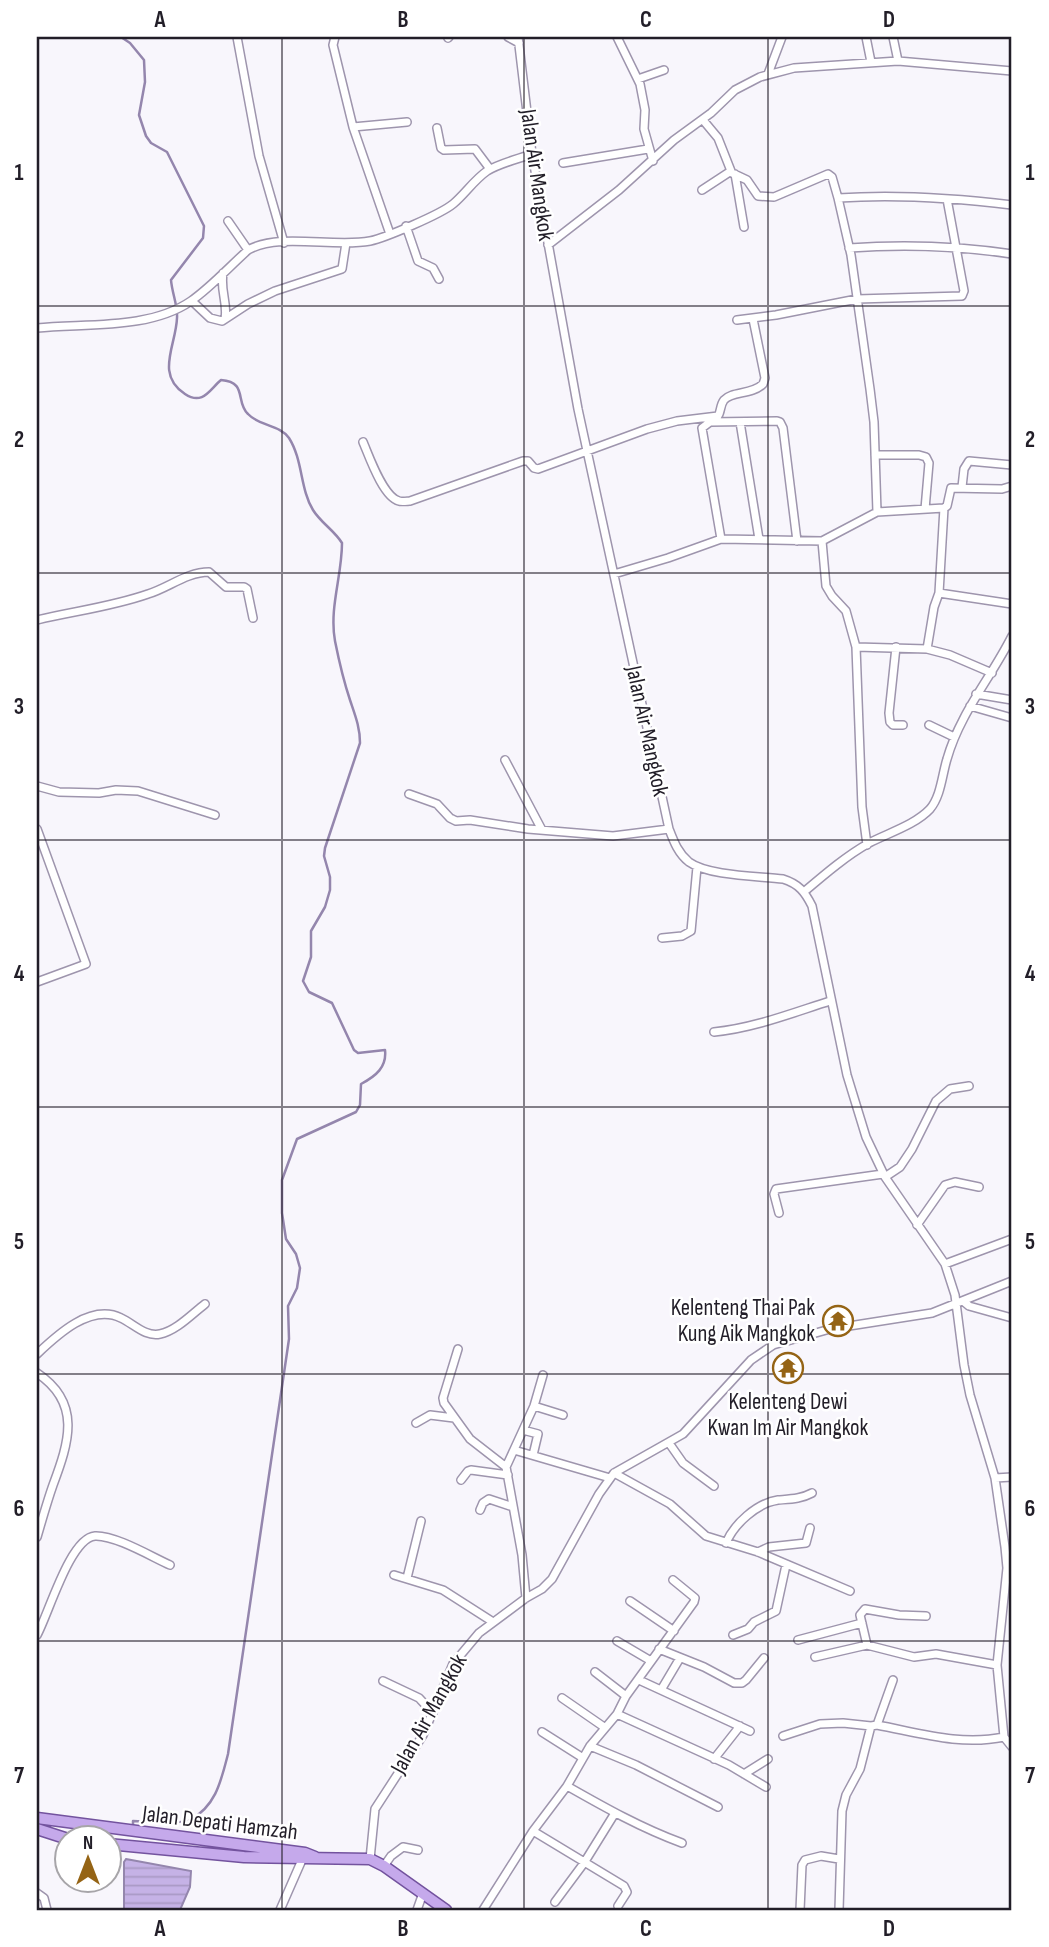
<svg xmlns="http://www.w3.org/2000/svg" width="1049" height="1947" font-family="'Sofia Sans Condensed',sans-serif">
<style>
.water{fill:url(#water-rules);stroke:#9486ad;stroke-width:2}
.lines{fill:none;stroke-linecap:round;stroke-linejoin:round}
.stream{stroke:#9486ad;stroke-width:2.5}
.minor-casing{stroke:#9e95ad;stroke-width:10}
.major-casing{stroke:#73539e;stroke-width:13}
.minor{stroke:#fff;stroke-width:7}
.major{stroke:#c5a9eb;stroke-width:10}
.grid{fill:none;stroke:#221e28;stroke-width:2;stroke-opacity:0.55}
.labels{text-anchor:middle;dominant-baseline:central;stroke-width:5;stroke-linejoin:round;paint-order:stroke}
.street-label{font-size:23px;fill:#221e28;stroke:#fff}
.poi-label{font-size:23px;fill:#221e28;stroke:#fff;text-anchor:end}
.neatline{fill:none;stroke:#221e28;stroke-width:2.5}
.grid-label{font-size:23px;text-anchor:middle;font-weight:bold;fill:#221e28}
</style>
<defs>
<pattern id="water-rules" width="6" height="5" patternUnits="userSpaceOnUse" patternTransform="scale(1.75)"><rect width="6" height="5" fill="#c5b2e6"/><path d="M0 2.5h6" fill="none" stroke="#a999c5"/></pattern>
</defs>
<rect width="100%" height="100%" fill="#f8f6fc"/>
<!-- water -->
<path class="water" d="M126,1859L191,1871L190,1887L180,1910H124V1862Z"/>
<g class="lines">
<!-- stream -->
<path class="stream" d="M121,37L130,43L144,60L145,82L139,115L146,136L151,143L167,152L204,226L203,238L171,280C172,293 178,306 177,318C176,346 155,374 185,394C203,406 210,389 221,380C248,382 235,402 248,414C259,426 280,425 289,438C303,460 300,489 313,510C321,523 334,530 342,543C342,576 329,608 335,641C339,661 344,682 350,700C355,715 360,727 360,743L325,848L324,856L330,877V890L325,907L311,931V957L303,981L309,992L332,1003L354,1050L358,1053L385,1050C387,1067 376,1076 361,1084L360,1105L356,1112L297,1139L282,1180V1213L286,1239L296,1254L300,1268L297,1288L288,1306L289,1339L228,1754C221,1781 216,1806 190,1820C180,1825 145,1821 133,1821V1827"/>
<!-- minor casing -->
<g class="minor-casing">
<path id="minor" d="M237,37L259,156L284,243
M335,37L333,45L353,127L390,234
M508,37L519,43
M518,37L532,154L578,409L669,829C674,842 678,853 689,862C708,876 759,876 783,879C799,884 805,892 812,906L847,1075L866,1137L885,1177L945,1264L955,1295L964,1365L970,1395L995,1478L1005,1547L1007,1568L997,1665L1004,1737L1012,1747
M617,37L640,84L645,110L644,129L653,161
M866,37L871,62
M893,37L898,61
M448,38L449,37
M768,74L782,37
M638,79L664,70
M353,127L407,122
M437,128L441,148L444,150L475,149L490,169
M563,163L648,149
M730,172L747,180L758,196L774,197L828,174L832,177L838,198
M735,174L744,227
M702,190L731,171L718,138L703,120
M228,221L248,250
M406,226L418,261L433,268L439,279
M548,245L619,190L674,140L711,113L735,90L760,77L794,68L898,61L1012,71
M849,248C903,244 959,246 1012,254
M223,273C220,292 228,302 225,319
M192,301L210,318L222,321L248,304L275,291L342,269L346,243
M737,320L776,315L857,299L962,296L964,291L947,199
M37,328C85,323 149,330 191,301C211,287 229,267 248,250C280,232 333,248 370,241C385,238 441,214 453,204C465,194 474,180 487,171C500,163 518,159 532,154
M740,422L759,539
M363,442C369,456 383,497 399,501C401,502 408,501 410,501L523,461H528L534,468L538,469L647,429L677,421L718,416C721,412 720,405 724,400C732,391 752,395 763,384L765,378L753,319
M875,455H919L926,457L929,463L925,509
M962,487L964,469L969,461L1012,465
M877,512L874,422L870,389L851,255L838,198C895,194 955,198 1012,205
M721,539L702,428L710,422L777,421L780,422L783,428L797,541
M822,541L826,586L832,596L846,611L856,647L862,807L867,845
M614,574L668,558L721,539L822,541L877,512L944,508L947,506L951,488L1002,489L1012,486
M939,593L1012,604
M37,620C74,611 111,607 148,594C168,588 187,572 209,572L226,587H244L247,589L253,618
M856,647L927,649L950,655L992,673
M896,647L889,713L890,722L893,725H903
M927,649L934,607L939,593L944,508
M976,694L1012,700
M970,706L1012,718
M929,725L954,737
M505,760L542,830
M37,786L59,792L99,793L116,790L138,791L215,815
M409,794L437,804L450,818L456,821L470,820L528,829L613,836L669,829
M37,829L86,964L37,982
M805,891C825,874 846,856 869,843C888,833 915,825 930,809C941,796 942,775 947,759C960,713 991,678 1012,636
M662,938L682,936L691,931L697,867
M714,1032C754,1028 792,1013 830,1001
M885,1177L900,1167L912,1149L936,1101L950,1089L969,1086
M779,1213L774,1194L776,1189L883,1174
M917,1225L945,1185L955,1182L979,1187
M945,1264L1012,1239
M963,1301L969,1306L1012,1318
M458,1349L443,1398L444,1403L470,1439L506,1467
M37,1354C57,1335 91,1303 121,1318C134,1324 145,1337 160,1334C176,1331 192,1314 205,1304
M37,1373C82,1403 69,1442 53,1485C47,1502 42,1520 37,1537
M534,1406L563,1415
M416,1423L430,1415L454,1418
M523,1430L538,1434L533,1455
M669,1443L683,1463L714,1486
M514,1450L610,1478
M614,1473L670,1504L706,1536L758,1552L850,1591
M995,1478L1012,1477
M461,1480L468,1471L471,1470L508,1475
M480,1510L483,1503L489,1499L513,1507
M726,1543C734,1524 757,1503 778,1500C790,1499 801,1499 812,1493
M758,1552L769,1547L806,1543L810,1528
M394,1575L443,1590L493,1622
M407,1578L421,1521
M526,1598L522,1555L506,1467L534,1406L543,1375
M630,1601L674,1631
M37,1635C49,1613 70,1538 95,1536C115,1535 152,1557 170,1565
M733,1635L748,1629L754,1622L776,1611L786,1565
M798,1640L862,1623
M617,1641L651,1661
M867,1645L860,1615L865,1609L899,1615L926,1616
M659,1649L704,1667L734,1683H742L746,1680L764,1658
M815,1657L867,1645L914,1657L936,1654L997,1665
M595,1672L626,1696
M639,1680L750,1731
M383,1681L419,1698L433,1713
M661,1690L680,1658
M562,1698L604,1727
M617,1714L729,1765L766,1787
M877,1725L893,1680
M542,1732L583,1758
M783,1736L820,1724L843,1723L871,1726
M590,1746L636,1765L718,1807
M714,1759L740,1726
M744,1774L768,1759
M567,1786C604,1807 641,1828 682,1843
M533,1831L624,1886L627,1892L618,1906
M370,1859L375,1809L423,1735L453,1664L479,1633L526,1598L542,1589L552,1579L599,1494L614,1473L683,1434L751,1360L773,1345L830,1329L932,1313L1012,1281
M384,1866L391,1856L403,1847L418,1850
M37,1893L44,1898L47,1910
M555,1902L584,1863L615,1813
M280,1910L305,1853
M417,1910L423,1893
M483,1910L533,1831L567,1786L590,1746L617,1714L626,1696L694,1602L695,1598L673,1580
M800,1910L802,1865L805,1860L821,1856L839,1859
M839,1910L842,1811L846,1795L860,1769L871,1726L877,1725C920,1733 960,1746 1004,1737"/>
</g>
<!-- major casing -->
<g class="major-casing">
<path id="major" d="M37,1818L305,1853L315,1857
M37,1829L68,1839
M108,1844L244,1857L370,1859L384,1866L446,1910"/>
</g>
<!-- minor -->
<use href="#minor" class="minor"/>
<!-- major -->
<use href="#major" class="major"/>
</g>
<!-- grid -->
<path class="grid" d="M282,37V1910M524,37V1910M768,37V1910M37,306H1012M37,573H1012M37,840H1012M37,1107H1012M37,1374H1012M37,1641H1012"/>
<!-- icons -->
<defs>
<g id="temple-ring" transform="scale(1.575)"><circle r="9.5" fill="#fff" stroke="#956415" stroke-width="1.5"/><path d="M0-6L5-2H3V0L6.5 2.5H4V6H1.5V3h-3V6H-4V2.5H-6.5L-3 0V-2H-5Z" fill="#956415"/></g>
</defs>
<g fill-rule="evenodd">
<use href="#temple-ring" x="838" y="1321"/>
<use href="#temple-ring" x="788" y="1368"/>
</g>
<g class="labels">
<!-- street labels -->
<g class="street-label">
<text transform="translate(537 175) rotate(82)">Jalan Air Mangkok</text>
<text transform="translate(647 731) rotate(78)">Jalan Air Mangkok</text>
<text transform="translate(429 1714) rotate(-61)">Jalan Air Mangkok</text>
<text transform="translate(220 1823) rotate(7)">Jalan Depati Hamzah</text>
</g>
<!-- poi labels -->
<g class="poi-label">
<text x="815" y="1308">Kelenteng Thai Pak<tspan x="815" dy="26">Kung Aik Mangkok</tspan></text>
<text x="788" y="1402" text-anchor="middle">Kelenteng Dewi<tspan x="788" dy="26">Kwan Im Air Mangkok</tspan></text>
</g>
</g>
<!-- border -->
<rect width="1049" height="1947" fill="none" stroke="#ffffff" stroke-width="77"/>
<!-- north arrow -->
<g transform="translate(88 1859)"><circle r="33" fill="#ffffff" stroke="#a7a5a9" stroke-width="2"/>
<path d="M0-5L12 26L0 18L-12 26Z" fill="#956415"/>
<text y="-10" font-size="19" font-weight="bold" text-anchor="middle" fill="#221e28">N</text>
</g>
<rect x="38" y="38" width="972" height="1871" class="neatline"/>
<g class="grid-label">
<text x="160" y="27">A</text>
<text x="403" y="27">B</text>
<text x="646" y="27">C</text>
<text x="889" y="27">D</text>
<text x="19" y="180">1</text>
<text x="1030" y="180">1</text>
<text x="19" y="447">2</text>
<text x="1030" y="447">2</text>
<text x="19" y="714">3</text>
<text x="1030" y="714">3</text>
<text x="19" y="981">4</text>
<text x="1030" y="981">4</text>
<text x="19" y="1249">5</text>
<text x="1030" y="1249">5</text>
<text x="19" y="1516">6</text>
<text x="1030" y="1516">6</text>
<text x="19" y="1783">7</text>
<text x="1030" y="1783">7</text>
<text x="160" y="1936">A</text>
<text x="403" y="1936">B</text>
<text x="646" y="1936">C</text>
<text x="889" y="1936">D</text>
</g>
</svg>
